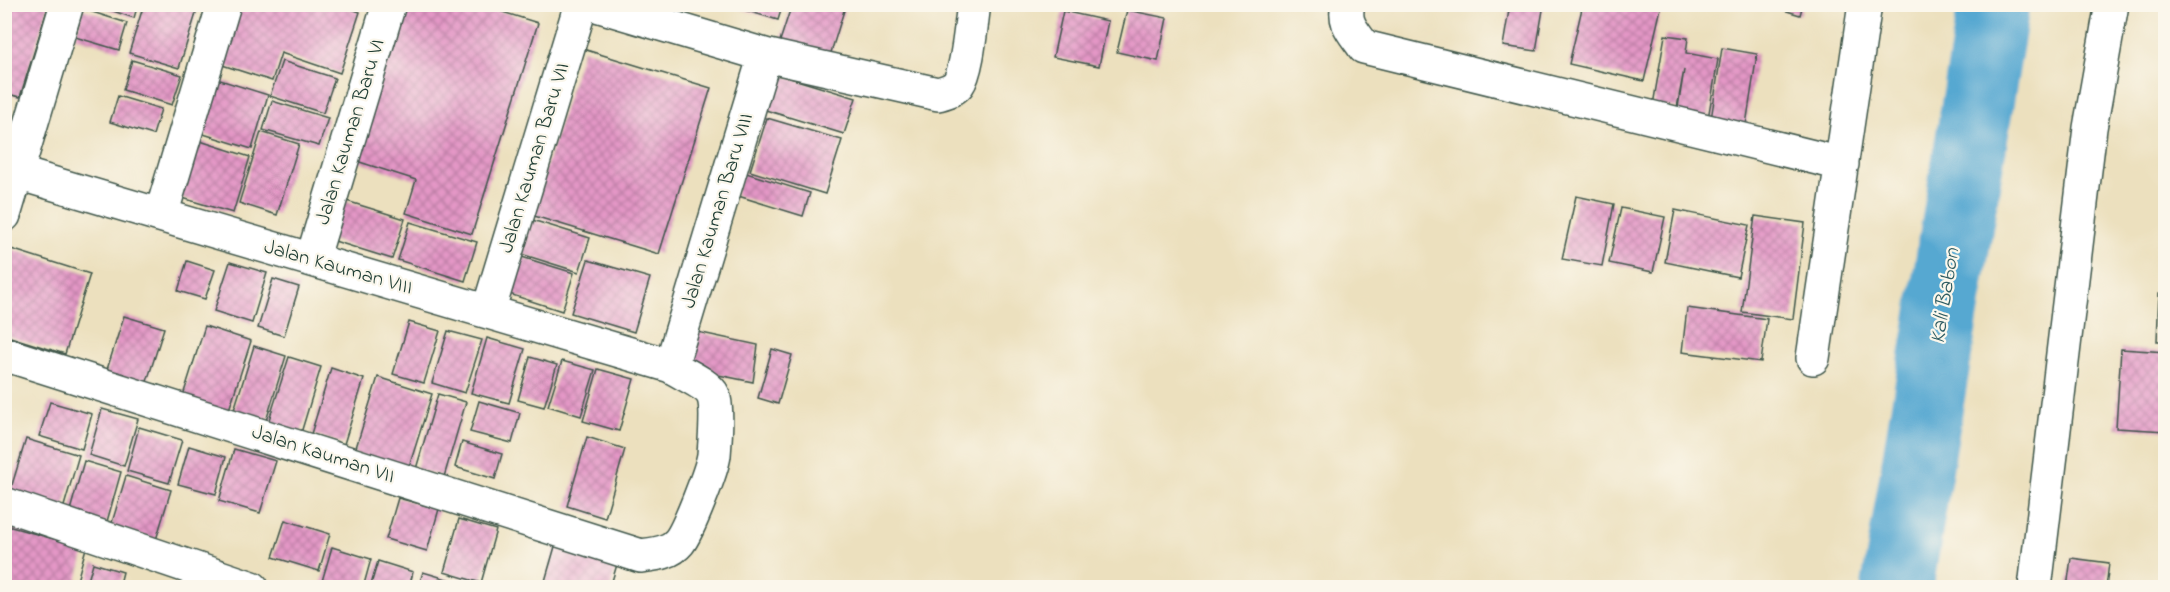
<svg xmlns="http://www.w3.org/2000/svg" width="2170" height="592" font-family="'Indie Flower',sans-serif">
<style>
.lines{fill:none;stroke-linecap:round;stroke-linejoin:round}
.river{stroke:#56a8d1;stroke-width:72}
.building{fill:url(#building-cross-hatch)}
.street-casing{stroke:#3e5549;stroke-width:36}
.street{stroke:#fff;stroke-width:33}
.labels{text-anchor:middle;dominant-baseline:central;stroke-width:4.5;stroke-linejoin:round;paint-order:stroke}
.street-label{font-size:21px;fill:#1f3d34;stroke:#fbf7ec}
.water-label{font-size:22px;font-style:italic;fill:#305d63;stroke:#fbf7ec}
</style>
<defs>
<pattern id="building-cross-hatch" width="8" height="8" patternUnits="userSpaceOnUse" patternTransform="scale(1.5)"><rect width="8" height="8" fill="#e497c6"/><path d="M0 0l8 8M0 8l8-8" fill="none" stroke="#b87ca2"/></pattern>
</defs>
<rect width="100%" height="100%" fill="#fbf7ec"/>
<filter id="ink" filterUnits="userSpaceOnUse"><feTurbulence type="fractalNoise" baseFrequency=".0167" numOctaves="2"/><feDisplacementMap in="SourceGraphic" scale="12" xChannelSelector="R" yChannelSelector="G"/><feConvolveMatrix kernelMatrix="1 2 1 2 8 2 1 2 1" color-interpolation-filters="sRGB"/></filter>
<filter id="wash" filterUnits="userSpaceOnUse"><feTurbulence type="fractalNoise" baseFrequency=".008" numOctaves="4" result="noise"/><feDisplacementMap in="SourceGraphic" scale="24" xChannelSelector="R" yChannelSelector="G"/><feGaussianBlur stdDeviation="1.35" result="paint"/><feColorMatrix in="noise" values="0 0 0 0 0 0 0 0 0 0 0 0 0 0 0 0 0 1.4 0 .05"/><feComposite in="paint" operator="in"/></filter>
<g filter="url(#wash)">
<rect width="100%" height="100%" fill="#ece0be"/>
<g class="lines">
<!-- river -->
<path class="river" d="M1897,588L1994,4"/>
</g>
<g id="blocks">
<!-- building -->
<path class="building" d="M4,4H49L20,97L4,93Z
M92,4H138L134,18Z
M144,4H199L179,68L129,53Z
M235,4H337L360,12L340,73L281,53L272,81L216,63Z
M396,4H477L538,23L472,234L406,213L416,180L347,158Z
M734,4H783L778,20L734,7Z
M792,4H846L829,59L779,44Z
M1510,4H1544L1536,51L1503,46Z
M1583,4H1662L1644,81L1569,64Z
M1764,4H1803L1800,15Z
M83,9L127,23L119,50L75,37Z
M1127,10L1167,18L1158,61L1117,52Z
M1063,11L1108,21L1099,66L1053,57Z
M1665,35L1688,38L1686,53L1718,59L1707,125L1676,120L1684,70L1677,108L1653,105Z
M1722,48L1757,54L1745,131L1710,126Z
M583,49L711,88L659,254L531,215Z
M132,60L182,75L172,105L123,90Z
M282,61L335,78L323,113L270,96Z
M770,72L856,98L844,134L759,108Z
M217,79L268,95L252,149L200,133Z
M118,96L161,109L153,135L110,122Z
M272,101L328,118L319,146L263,130Z
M767,118L842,140L825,194L750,171Z
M261,132L299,144L277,215L239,203Z
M197,140L250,157L233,213L179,197Z
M743,172L810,193L803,216L735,195Z
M1576,196L1614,204L1602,266L1562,259Z
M340,199L405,219L392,259L328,239Z
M1621,208L1665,217L1653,272L1609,263Z
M1675,210L1749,225L1738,277L1665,262Z
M1755,216L1805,223L1793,319L1742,312Z
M529,219L590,238L579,272L518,253Z
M410,222L477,242L465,281L398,260Z
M8,248L90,274L65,354L4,335V259Z
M512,254L574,273L562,311L500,291Z
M588,260L650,278L634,332L571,313Z
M187,261L215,270L205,299L178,291Z
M230,262L267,273L252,323L214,311Z
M273,279L299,287L284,336L258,328Z
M2159,293L2166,294V341H2157Z
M1687,308L1767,319L1761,362L1682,352Z
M124,316L164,328L144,391L104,379Z
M409,322L440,331L424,383L393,374Z
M205,326L251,341L227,416L181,402Z
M688,330L758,345L753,382L679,367Z
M448,331L482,340L465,393L432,383Z
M487,338L525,349L509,403L471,393Z
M254,346L286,356L266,421L234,410Z
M772,349L792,355L778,404L758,398Z
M2121,349L2166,352V431L2116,428Z
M289,357L321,367L301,433L268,423Z
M530,357L557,365L544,407L518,400Z
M562,361L595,370L581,416L548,406Z
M331,368L364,379L344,444L311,434Z
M598,369L634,379L619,431L583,421Z
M378,377L432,394L408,470L354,454Z
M438,394L466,402L444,477L416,469Z
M479,401L520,413L512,443L470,432Z
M50,402L92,414L82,449L39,436Z
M102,409L138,419L124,466L89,455Z
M139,427L182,440L169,483L127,471Z
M587,437L625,449L605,518L567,506Z
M26,439L79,455L62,513L8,498Z
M462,442L502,454L495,479L455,467Z
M189,446L226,457L216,494L178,484Z
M234,449L276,461L260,513L219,501Z
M84,461L121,472L106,525L69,514Z
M126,476L171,490L156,540L111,526Z
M398,498L439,509L427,551L386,539Z
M459,519L496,530L481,583L444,572Z
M285,520L330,534L319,571L273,557Z
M4,525L86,548L75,588H4Z
M556,543L618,561L610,588H543Z
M332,547L371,559L363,588H320Z
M2071,558L2109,563L2106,588H2067Z
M378,561L413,572L409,588H370Z
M93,563L123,572L119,588H86Z
M423,572L474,587V588H418Z"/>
</g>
</g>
<g filter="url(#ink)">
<use href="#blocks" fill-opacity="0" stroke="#3e5549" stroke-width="1.5"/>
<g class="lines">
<!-- street casing -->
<g class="street-casing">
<path id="street" d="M593,4L765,55L938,94C945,92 953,90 958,84C968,70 971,23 974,4
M1348,4C1343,24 1354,32 1364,47L1842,164
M4,169L671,366C681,373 708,384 713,395C718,406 715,442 714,455C712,470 688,531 679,542C670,553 655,554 641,556L4,354
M4,215L67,4
M161,215L224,4
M312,260L389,4
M488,312L581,4
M1813,358L1865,4
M671,366L765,55
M4,504L252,588
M2035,588L2090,128L2112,4"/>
</g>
<!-- street -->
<use href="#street" class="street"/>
</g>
</g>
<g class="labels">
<!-- street labels -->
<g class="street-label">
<text transform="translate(351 132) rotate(-73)">Jalan Kauman Baru VI</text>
<text transform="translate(535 158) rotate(-73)">Jalan Kauman Baru VII</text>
<text transform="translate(718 211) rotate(-73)">Jalan Kauman Baru VIII</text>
<text transform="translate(338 268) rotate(16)">Jalan Kauman VIII</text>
<text transform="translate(323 455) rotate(18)">Jalan Kauman VII</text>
</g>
<!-- water labels -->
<g class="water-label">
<text transform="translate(1946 296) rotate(-81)">Kali Babon</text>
</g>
</g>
<!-- margin -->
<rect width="2170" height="592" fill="none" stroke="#fbf7ec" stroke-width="24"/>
</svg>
